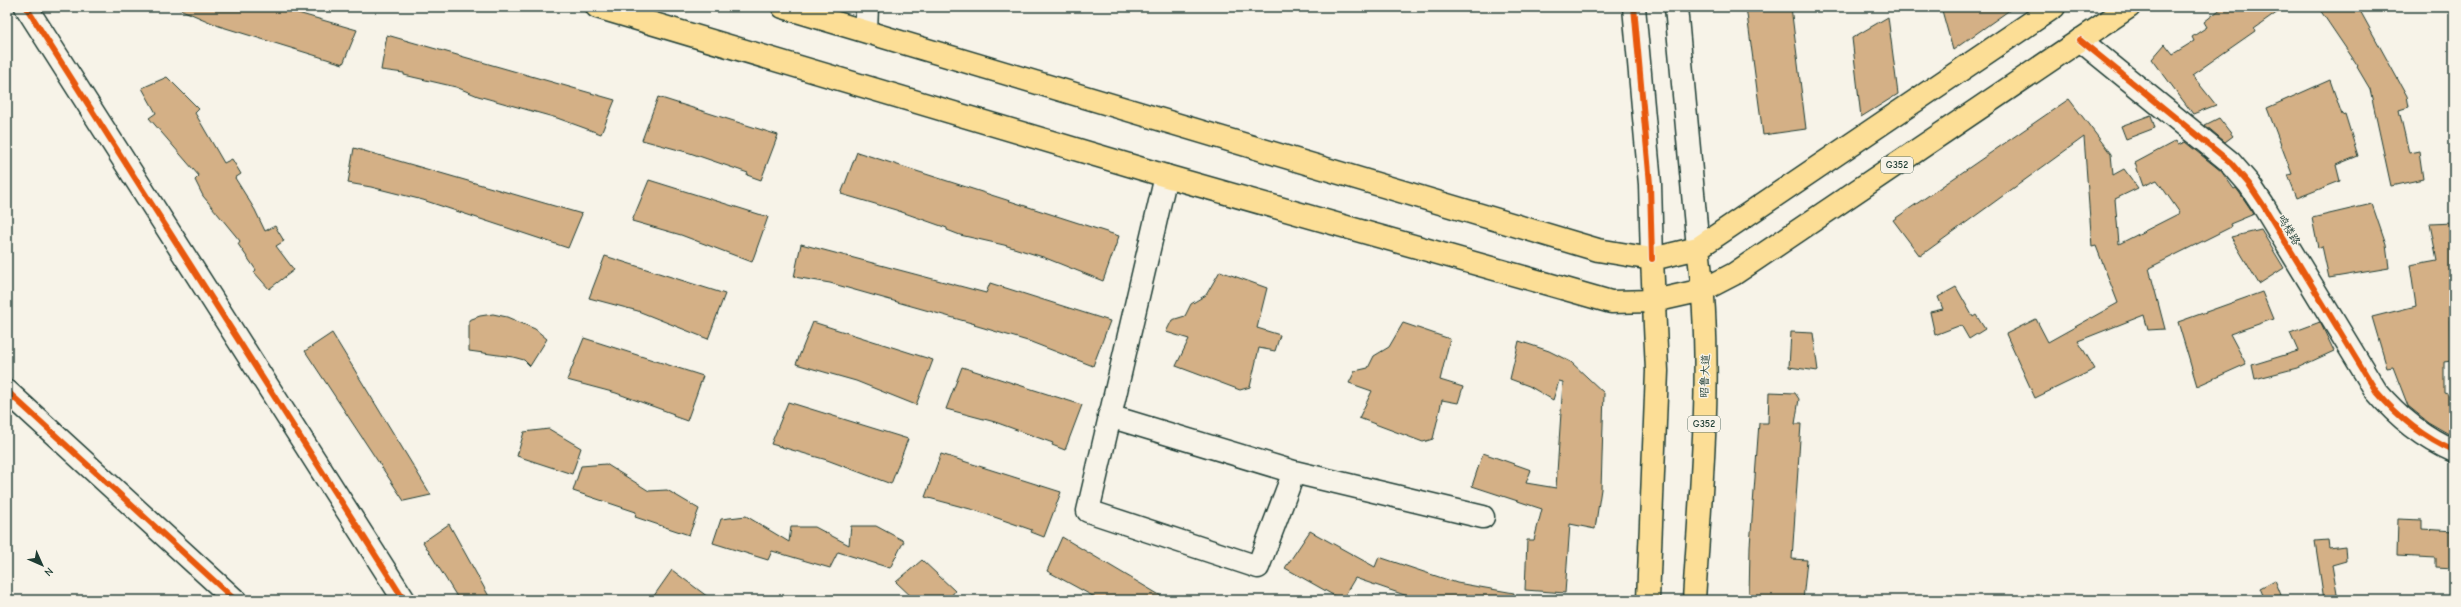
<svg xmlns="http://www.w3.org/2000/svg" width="2461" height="607" font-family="'Comic Neue','LXGW WenKai TC',sans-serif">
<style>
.building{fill:#d4b086;stroke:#1f3d34}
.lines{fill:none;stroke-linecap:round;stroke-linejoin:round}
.minor-casing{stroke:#1f3d34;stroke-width:25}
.major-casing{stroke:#1f3d34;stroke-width:25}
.highway-casing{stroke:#1f3d34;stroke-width:25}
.minor{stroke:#f7f3e8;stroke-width:22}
.major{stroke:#fcde96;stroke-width:22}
.highway{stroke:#fcde96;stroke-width:22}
.cycleway-casing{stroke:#f7f3e8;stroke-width:8}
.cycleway{stroke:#e8590c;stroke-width:6}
.labels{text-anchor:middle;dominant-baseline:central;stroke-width:3;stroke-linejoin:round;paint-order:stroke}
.shield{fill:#f7f3e8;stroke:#60746a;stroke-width:1}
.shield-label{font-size:10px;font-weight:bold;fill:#1f3d34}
.street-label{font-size:11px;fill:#1f3d34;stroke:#f7f3e8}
</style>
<rect width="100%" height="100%" fill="#f7f3e8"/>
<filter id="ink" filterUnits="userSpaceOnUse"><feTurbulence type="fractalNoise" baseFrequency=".025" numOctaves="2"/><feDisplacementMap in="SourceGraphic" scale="8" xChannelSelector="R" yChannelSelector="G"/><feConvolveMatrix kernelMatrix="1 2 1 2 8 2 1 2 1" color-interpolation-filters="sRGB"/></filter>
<g filter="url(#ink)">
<!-- building -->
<path class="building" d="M175,7H277L357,30L343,64L219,26Z
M1746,7H1791L1806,129L1763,135Z
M1941,7H2014L1953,50Z
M2223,7H2285L2254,29L2255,31L2192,75L2216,105L2193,114L2152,59L2165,44L2173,54L2194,41L2192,37L2207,27L2204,22Z
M2318,7H2358L2407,96L2409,107L2399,110L2409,153L2419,151L2423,179L2391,186L2370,89L2357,67L2358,66Z
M1888,17L1898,94L1861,117L1852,38Z
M387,35L615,100L601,134L557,118L478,96L456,87L404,75V73L381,70Z
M167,77L199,109L195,113L224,163L232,159L241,174L235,178L255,210L265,231L275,226L284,241L276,246L294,270L269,289L254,272L256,270L238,244L240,241L203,196L195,180L199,176L149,118L156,113L142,88Z
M2330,80L2342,115L2345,114L2358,156L2336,165L2340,181L2297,198L2288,175L2292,174L2267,108Z
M658,97L778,135L761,180L747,175L748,173L690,153L642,140Z
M2069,99L2111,154L2113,175L2124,169L2138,188L2115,199L2119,244L2180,213L2157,180L2143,186L2135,163L2176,141L2178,145L2185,142L2221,171L2234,189L2236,188L2239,192L2254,214L2230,224L2231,227L2149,268L2165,329L2148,330L2144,315L2078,341L2095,369L2035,398L2006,334L2036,319L2048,342L2118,303L2096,246L2092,247L2084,137L1920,256L1893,220Z
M2151,115L2155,128L2126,139L2121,126Z
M2219,118L2233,136L2225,142L2205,125Z
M354,148L582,214L568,248L423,200L371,187L348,183Z
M857,152L1119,236L1103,281L1043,257L1004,245L960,235L947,230V228L896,210L841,194Z
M649,180L768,217L752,262L681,235L632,221Z
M2372,204L2386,245L2389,268L2329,278L2322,246L2318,248L2312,218Z
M2454,223V320H2450L2451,361L2444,362V393L2454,396V437L2428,422L2408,406L2393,367L2387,368L2372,317L2416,306L2410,265L2437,260L2430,224Z
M2261,230L2284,268L2259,284L2231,237Z
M801,244L986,293L990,283L1110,321L1093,366L1031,342L974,325L975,324L830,283L794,277Z
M605,256L725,294L708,339L638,311L589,298Z
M1220,271L1267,288L1257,328L1280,335L1275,351L1259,348L1250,387L1240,390L1176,366L1189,339L1166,332L1172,320L1185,316L1191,304L1206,295Z
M1956,287L1973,317L1976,315L1985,329L1969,339L1961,325L1935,335L1930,312L1943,309L1938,297Z
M2262,292L2273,319L2230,334L2246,364L2197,386L2178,322Z
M493,314L507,317L535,329L547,339L530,366L524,360L513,357L469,351V320L480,316Z
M813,322L933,360L916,405L856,381L796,364Z
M2320,322L2334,351L2297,368L2255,379L2252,365L2298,351L2290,333Z
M1403,323L1450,339L1440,380L1463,387L1458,403L1442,400L1433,439L1423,442L1359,418L1372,391L1349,383L1355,371L1368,368L1374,356L1389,347Z
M1791,332L1813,333L1818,371L1789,367Z
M332,333L431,495L404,501L305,351Z
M584,338L703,376L687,421L673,416L674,414L616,393L567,380Z
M1519,341L1549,351L1571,362L1604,393L1601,489L1595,529L1570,524L1565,593L1525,590L1527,540H1534L1542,509L1472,486L1483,453L1531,470L1526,483L1556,488L1563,382L1559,381L1553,400L1529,386L1510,379Z
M962,367L1082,405L1065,450L1052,445L1053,443L995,422L946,409Z
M1769,392L1795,393L1799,399L1795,424H1801L1792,559L1807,560L1803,600H1749L1750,546L1759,423H1768Z
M788,402L908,439L891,484L827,460L771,444Z
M549,429L581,448L572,474L517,456L524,432Z
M941,454L1061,492L1044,537L1031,532L1032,530L974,510L925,497Z
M606,464L649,491L667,490L699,509L689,535L635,517L636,512L573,491L581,466Z
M746,516L789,542L791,527H815L849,545L851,526H876L904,541L890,568L838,552L830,568L772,551L768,560L713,543L721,519Z
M2398,519L2422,520V529L2454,531V568L2436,567V558L2397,556Z
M449,524L491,600H459L423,542Z
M1310,531L1375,567L1379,557L1457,583L1514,593L1513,600H1419L1355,578L1342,600L1285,568Z
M1062,537L1168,600H1100L1047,571Z
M2328,540L2329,548L2345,546L2346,561L2332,565L2338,600H2324L2315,541Z
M922,560L955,591L948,600H915L896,582Z
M672,570L712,600H651Z
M2275,580L2283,600H2265L2260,588Z"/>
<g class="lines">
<!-- minor casing -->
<g class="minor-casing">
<path id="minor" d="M26,7L404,600
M1634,7L1650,184L1652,259
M1676,7L1698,248
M866,31L867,7
M2080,40L2230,162L2249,184L2263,205L2376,391C2398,417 2422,437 2454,451
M1166,176L1088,511L1258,567L1294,472L1483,517
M7,391L235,600
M1109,416L1294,472"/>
</g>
<!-- major casing -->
<g class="major-casing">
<path id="major" d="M597,7L1166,176L1555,286L1611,302L1654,301
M783,7L1598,250L1652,259"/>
</g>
<!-- highway casing -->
<g class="highway-casing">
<path id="highway" d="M1654,301L1703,290L1734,274L2129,7
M1648,600L1657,371L1652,259L1698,248L2054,7
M1694,600C1701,483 1714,365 1698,248"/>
</g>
<!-- minor -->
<use href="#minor" class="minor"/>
<!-- major -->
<use href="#major" class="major"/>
<!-- highway -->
<use href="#highway" class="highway"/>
<!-- cycleway casing -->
<g class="cycleway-casing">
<path id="cycleway" d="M26,7L404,600
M1634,7L1650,184L1652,259
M2080,40L2230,162L2249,184L2263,205L2376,391C2398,417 2422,437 2454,451
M7,391L235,600"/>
</g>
<!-- cycleway -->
<use href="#cycleway" class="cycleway"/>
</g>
</g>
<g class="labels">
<!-- shield labels -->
<g class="shield">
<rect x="1881" y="157" width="32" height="16" rx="3"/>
<rect x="1688" y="416" width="32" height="16" rx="3"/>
</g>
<g class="shield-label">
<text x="1897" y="165">G352</text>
<text x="1704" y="424">G352</text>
</g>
<!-- street labels -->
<g class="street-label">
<text transform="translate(2289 230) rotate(59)">鸣楼路</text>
<text transform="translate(1705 376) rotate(-88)">昭鲁大道</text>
</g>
</g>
<!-- margin -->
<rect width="2461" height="607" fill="none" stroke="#f7f3e8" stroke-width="24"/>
<rect x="12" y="12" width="2437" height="583" fill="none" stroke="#1f3d34" stroke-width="1.5" filter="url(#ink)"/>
<!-- north arrow -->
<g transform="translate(42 565) rotate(135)" stroke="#f7f3e8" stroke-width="3" paint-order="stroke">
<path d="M0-3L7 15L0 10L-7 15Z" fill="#1f3d34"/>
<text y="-6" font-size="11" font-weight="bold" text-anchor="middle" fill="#1f3d34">N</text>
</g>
</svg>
